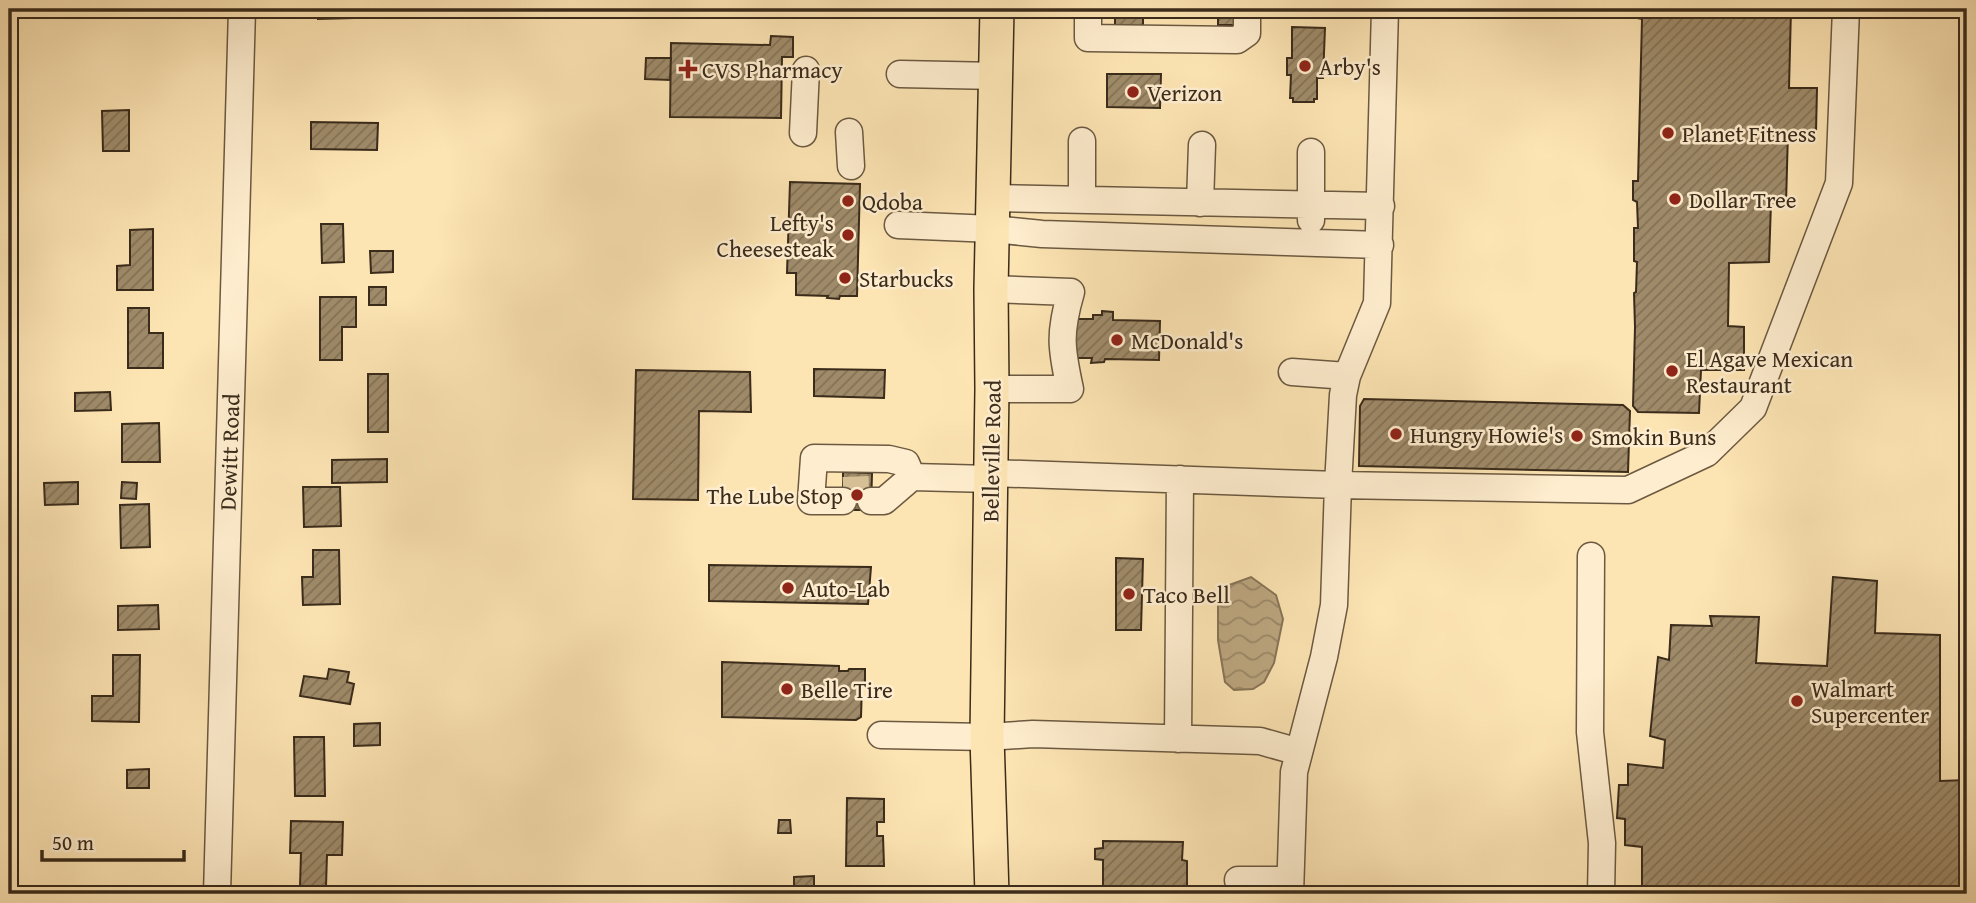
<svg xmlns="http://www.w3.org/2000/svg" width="1976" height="903" font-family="'Gentium Book Plus',serif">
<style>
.water{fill:url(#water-waves);stroke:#877457;stroke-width:2}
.building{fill:url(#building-hatch);stroke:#3a2b1b;stroke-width:2}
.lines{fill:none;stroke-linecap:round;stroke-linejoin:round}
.minor-tunnel{stroke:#d6bf95;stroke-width:26;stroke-dasharray:26 13;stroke-linecap:butt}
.minor-casing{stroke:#6b5941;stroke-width:29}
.major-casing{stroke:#3a2b1b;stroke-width:36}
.minor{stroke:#feedce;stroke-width:26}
.major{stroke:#fde4b3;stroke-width:33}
.poi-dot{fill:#8f2418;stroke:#feedce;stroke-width:2.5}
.labels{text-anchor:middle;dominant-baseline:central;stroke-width:5;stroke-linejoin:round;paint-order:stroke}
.poi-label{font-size:23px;fill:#3a2b1b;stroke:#feedce;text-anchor:start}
.street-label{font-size:23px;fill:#3a2b1b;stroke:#feedce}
</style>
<defs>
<pattern id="water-waves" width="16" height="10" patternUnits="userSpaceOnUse" patternTransform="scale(1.75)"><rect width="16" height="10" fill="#bba57f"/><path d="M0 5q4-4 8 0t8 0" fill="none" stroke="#998767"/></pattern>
<pattern id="building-hatch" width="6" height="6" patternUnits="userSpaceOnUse" patternTransform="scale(1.75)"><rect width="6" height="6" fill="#9f8b6a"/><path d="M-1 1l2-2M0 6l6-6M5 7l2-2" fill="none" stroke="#837256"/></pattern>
</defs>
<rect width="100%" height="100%" fill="#fde4b3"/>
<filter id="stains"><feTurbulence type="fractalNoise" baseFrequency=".00286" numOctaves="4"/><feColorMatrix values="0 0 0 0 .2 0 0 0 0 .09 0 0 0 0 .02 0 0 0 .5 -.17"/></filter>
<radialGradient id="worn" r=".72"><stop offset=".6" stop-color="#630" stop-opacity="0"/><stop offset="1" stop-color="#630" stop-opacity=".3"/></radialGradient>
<!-- water -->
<path class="water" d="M1251,577L1276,595L1283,619L1274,663L1264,682L1253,689L1234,690L1225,682L1218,640V589Z"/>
<!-- building -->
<path class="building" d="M318,9H354V18L318,19Z
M1115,9H1143V34H1115Z
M1198,9H1241V25H1218V12L1199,13Z
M1638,9H1791L1789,88H1817L1816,132H1788L1786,204L1771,203L1769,262L1729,263L1728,326L1744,327V370H1701L1699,413L1638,412L1633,406L1635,327L1634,293L1636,292L1637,262L1634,261V228H1638L1637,202L1633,200V181H1638L1642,19L1637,18Z
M1292,27L1325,28L1323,78H1317V99H1314V102H1293V98H1290L1291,75H1287V58H1292Z
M771,36L793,37V57H782L781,118L670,117L671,43L770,45Z
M646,58H671L670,80L645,79Z
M1107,74H1161L1160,108L1107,107Z
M129,110V151H103L102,111Z
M311,122L378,123L377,150L311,149Z
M790,182L860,184L857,296H840L839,299L827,298L828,296L796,295V273H787Z
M321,224H343L344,262L322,263Z
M153,229V290H117V266L130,265V230Z
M370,251H393V272L371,273Z
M369,287H386V305H369Z
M320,297H356V327H342V360H320Z
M128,308H149V333H163V368H128Z
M1102,311L1113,312V320L1160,321L1159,360L1105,359L1104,362L1091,363L1092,358H1075L1076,319H1093V315H1102Z
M814,369L885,370L884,398L814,396Z
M636,370L750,372L751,412L699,411L698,500L633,499Z
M368,374H388V432H368Z
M110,392L111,410L75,411V393Z
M1364,399L1623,405L1630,411L1628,472L1359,466L1360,406Z
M159,423L160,462H122V424Z
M387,459V482L332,483V460Z
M843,472L872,473L871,510H843Z
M78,482V504L45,505L44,483Z
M122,482L137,483L136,499L121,498Z
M303,487H340L341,526L304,527Z
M149,504L150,547L121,548L120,505Z
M313,550H339L340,604L303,605L302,577H313Z
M1116,558L1143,559L1141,630H1116Z
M709,565L871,567L868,604L709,601Z
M1833,577L1877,581L1875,633L1940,635V781L1967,780V890L1936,888V894H1642V847L1625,845V819L1617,818L1619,785H1628V764L1663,768L1665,740L1650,736L1658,657L1669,660L1671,625L1712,626L1710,616L1759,617L1756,663L1827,666Z
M158,605L159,629L118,630V606Z
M113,655H140L139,722L92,721V696H113Z
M722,662L839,666V671H848L849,669H865V684H862L861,717L856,720L722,717Z
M329,669L349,672L347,682L354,684L350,704L300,696L304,676L327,679Z
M380,723V745L354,746V724Z
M294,737H324L325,796H295Z
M149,769V788H127V770Z
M847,798L884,799V822H877V836H883L884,866H846Z
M779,820H790L791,833H778Z
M291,821L343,822L342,855H327L326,886H300L301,853H290Z
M1103,841L1183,842L1182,860L1187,861V893L1103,892V860L1095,859V849L1103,848Z
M814,876V894H794V877Z"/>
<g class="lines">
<!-- minor-tunnel -->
<path class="minor-tunnel" d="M843,490L872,489"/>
<!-- minor casing -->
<g class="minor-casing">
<path id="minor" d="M1088,9V38L1237,40L1247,33V9
M900,74L997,76
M849,132L851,166
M803,133L806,70
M993,198L1381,206
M1082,200V141
M1200,203L1202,145
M1311,220V152
M898,225L993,229L1042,234L1380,245
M991,289L1071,292C1059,333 1061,348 1070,389H992
M1292,372L1347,376
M991,473L1338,485L1628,490L1707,453L1753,408L1839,183L1846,9
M912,477L991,479
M843,501H811L814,458L889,459L906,463L912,477L884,501H871
M1591,556L1590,732L1602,843L1601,894
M881,735L987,737L1033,734L1260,741L1299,752
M1178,739L1180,479
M1238,880H1290
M217,894L242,9
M1290,894L1294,772L1324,657L1334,605L1338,485L1343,395L1347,376L1377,303L1385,9"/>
</g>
<!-- major casing -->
<g class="major-casing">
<path id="major" d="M992,894L987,737L992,389L991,289L997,9"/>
</g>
<!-- minor -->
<use href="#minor" class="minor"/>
<!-- major -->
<use href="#major" class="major"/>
</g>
<!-- markers -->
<g class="poi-dot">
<circle cx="1305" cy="66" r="7"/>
<path d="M684.5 58.5h7v7h7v7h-7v7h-7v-7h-7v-7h7z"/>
<circle cx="1133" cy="92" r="7"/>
<circle cx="1668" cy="133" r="7"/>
<circle cx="1675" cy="199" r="7"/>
<circle cx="848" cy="201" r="7"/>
<circle cx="848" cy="235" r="7"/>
<circle cx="845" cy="278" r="7"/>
<circle cx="1117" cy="340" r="7"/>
<circle cx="1672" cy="371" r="7"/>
<circle cx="1396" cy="434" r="7"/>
<circle cx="1577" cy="436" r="7"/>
<circle cx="857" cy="495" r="7"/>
<circle cx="788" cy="588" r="7"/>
<circle cx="1129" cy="594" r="7"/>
<circle cx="787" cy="689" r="7"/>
<circle cx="1797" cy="701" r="7"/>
</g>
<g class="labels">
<!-- poi labels -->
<g class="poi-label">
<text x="1319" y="66">Arby's</text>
<text x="702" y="69">CVS Pharmacy</text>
<text x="1147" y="92">Verizon</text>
<text x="1682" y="133">Planet Fitness</text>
<text x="1689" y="199">Dollar Tree</text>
<text x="862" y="201">Qdoba</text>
<text x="834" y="222" text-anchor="end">Lefty's<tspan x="834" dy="26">Cheesesteak</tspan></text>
<text x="859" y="278">Starbucks</text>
<text x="1131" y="340">McDonald's</text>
<text x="1686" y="358">El Agave Mexican<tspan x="1686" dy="26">Restaurant</tspan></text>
<text x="1410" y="434">Hungry Howie's</text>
<text x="1591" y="436">Smokin Buns</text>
<text x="843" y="495" text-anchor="end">The Lube Stop</text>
<text x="802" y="588">Auto-Lab</text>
<text x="1143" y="594">Taco Bell</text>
<text x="1811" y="688">Walmart<tspan x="1811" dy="26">Supercenter</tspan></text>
<text x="801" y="689">Belle Tire</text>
</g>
<!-- street labels -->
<g class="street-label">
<text transform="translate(991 451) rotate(-89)">Belleville Road</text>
<text transform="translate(229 452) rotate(-88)">Dewitt Road</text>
</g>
</g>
<!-- margin -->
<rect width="1976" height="903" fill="none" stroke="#fde4b3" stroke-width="35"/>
<rect x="10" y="10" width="1955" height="882" fill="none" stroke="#3a2b1b" stroke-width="3.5"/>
<rect x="18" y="18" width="1941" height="868" fill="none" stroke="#3a2b1b" stroke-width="2"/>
<!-- scale -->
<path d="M42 850v10h142v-10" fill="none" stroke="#3a2b1b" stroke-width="3.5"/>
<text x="52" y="850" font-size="21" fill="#3a2b1b" stroke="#feedce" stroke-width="5" paint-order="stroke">50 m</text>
<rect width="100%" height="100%" filter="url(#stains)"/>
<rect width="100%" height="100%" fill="url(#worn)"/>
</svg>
